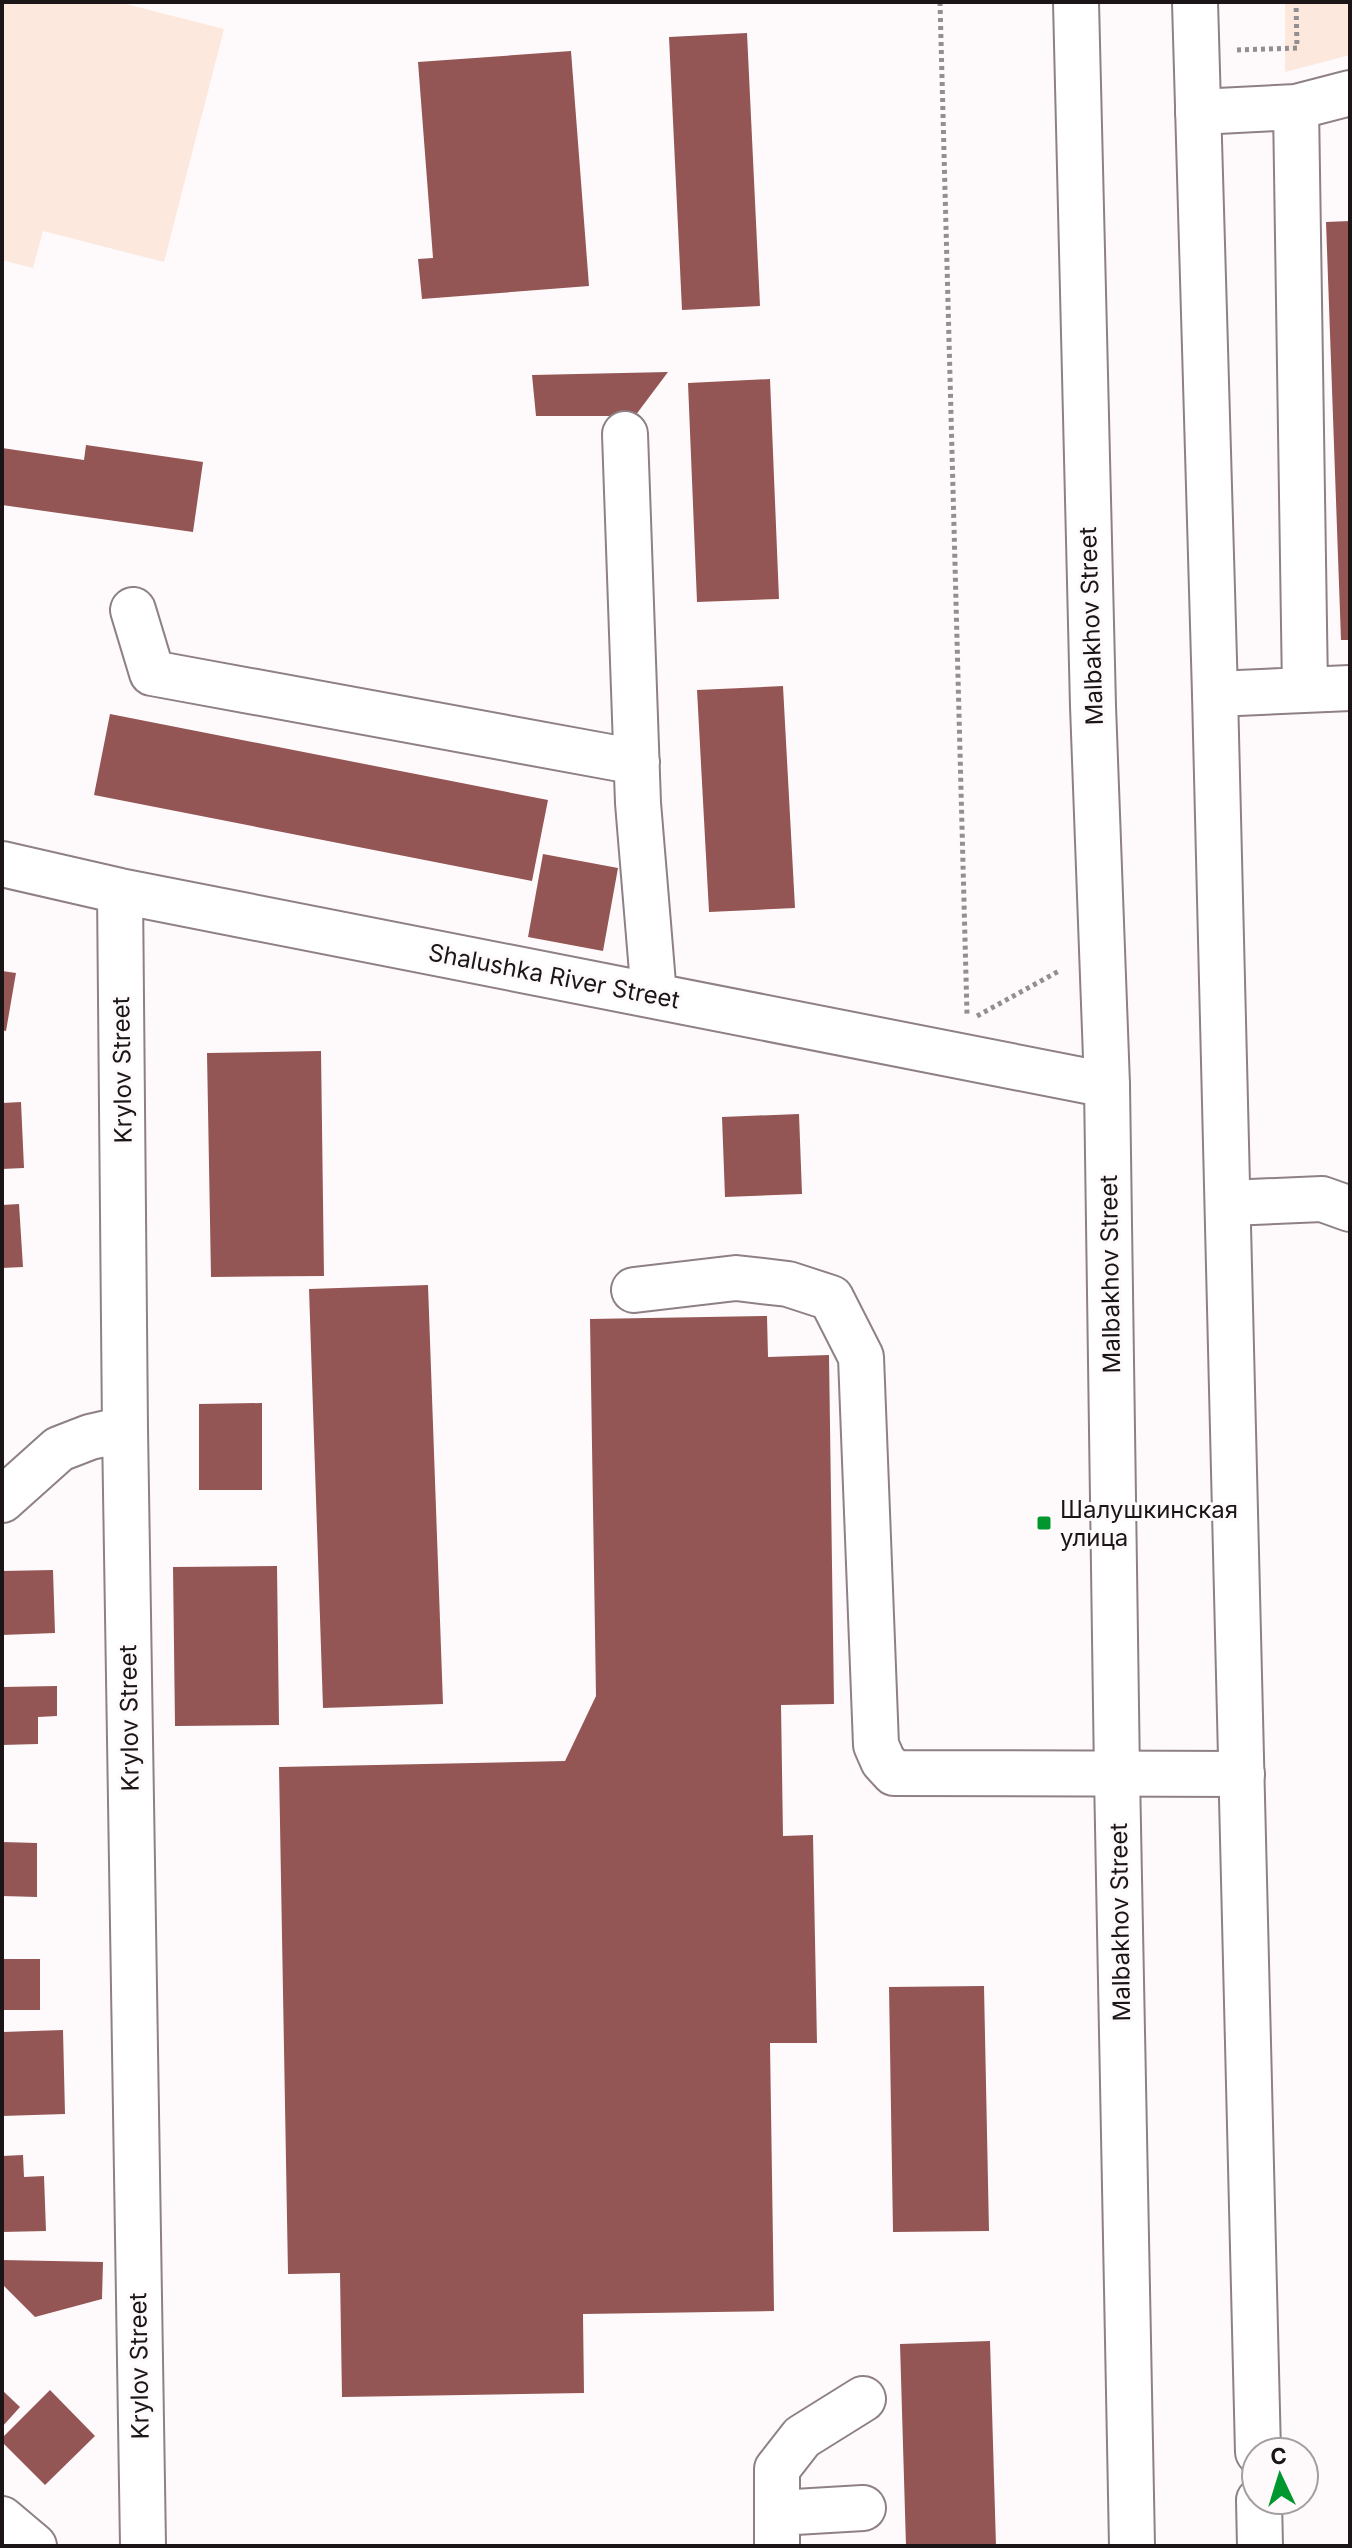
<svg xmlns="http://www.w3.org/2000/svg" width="1352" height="2548" font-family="Inter,sans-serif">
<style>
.green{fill:#fce8dc}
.building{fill:#945654}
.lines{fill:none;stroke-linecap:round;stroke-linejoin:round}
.minor-casing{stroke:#8e8086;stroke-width:48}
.major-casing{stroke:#8e8086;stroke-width:48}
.path{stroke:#938f91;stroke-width:5;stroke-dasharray:4 4;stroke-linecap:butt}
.minor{stroke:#fff;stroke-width:44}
.major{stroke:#fff;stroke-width:44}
.poi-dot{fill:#00972f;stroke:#fefafc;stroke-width:3}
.labels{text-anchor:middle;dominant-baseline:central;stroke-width:6;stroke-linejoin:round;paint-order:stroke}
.street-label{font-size:24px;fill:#1b1517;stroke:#fefafc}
.poi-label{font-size:24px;fill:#1b1517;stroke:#fefafc;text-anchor:start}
</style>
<rect width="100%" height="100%" fill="#fefafc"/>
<!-- green -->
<path class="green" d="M2,2H118L224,29L164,262L43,231L33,268L2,260Z
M1285,2H1350V55L1285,72Z"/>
<!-- building -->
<path class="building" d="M747,33L760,306L682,310L669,37Z
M571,51L589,286L422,299L418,259L433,258L418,62Z
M1350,221V640H1341L1326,222Z
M668,372L635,416H536L532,375Z
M770,379L779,599L697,602L688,383Z
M86,445L203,462L193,532L2,505V448L84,460Z
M783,686L795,908L709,912L697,690Z
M110,714L548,800L532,881L94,795Z
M543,854L618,868L603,951L528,937Z
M2,971L16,973L6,1031L2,1030Z
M321,1051L324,1276L211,1277L207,1053Z
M21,1102L24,1168L2,1169V1103Z
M799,1114L802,1194L725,1197L722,1117Z
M19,1204L23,1267L2,1268V1205Z
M428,1285L443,1704L323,1708L309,1289Z
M767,1316L768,1357L829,1355L834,1704L781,1705L783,1836L813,1835L817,2043H770L774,2311L583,2314L584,2393L342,2397L340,2273L288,2274L279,1767L565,1761L596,1696L590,1319Z
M262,1403V1490H199V1404Z
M277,1566L279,1725L175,1726L173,1567Z
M53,1570L55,1633L2,1635V1571Z
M57,1686V1716L38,1717V1744L2,1745V1687Z
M2,1842L37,1843V1897L2,1896Z
M2,1959H40V2010H2Z
M984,1986L989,2231L893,2232L889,1987Z
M63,2030L65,2114L2,2116V2032Z
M23,2155L24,2177L44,2176L46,2231L2,2232V2156Z
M2,2260L103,2262L102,2299L35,2317L2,2284Z
M990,2341L996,2546H906L900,2344Z
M2,2390L20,2407L2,2427Z
M50,2390L95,2436L45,2485L2,2442V2438Z"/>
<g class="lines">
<!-- minor casing -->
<g class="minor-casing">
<path id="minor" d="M1296,107L1305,689
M1198,112L1296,107L1350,93
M625,434L638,803L654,996
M133,610L152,673L637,762
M1215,694L1350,688
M2,864L120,891L1107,1085
M120,891L125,1429L143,2546
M1228,1203L1322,1199L1350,1209
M634,1290L736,1278L788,1284L831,1298L861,1357L876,1745L883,1761L894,1773L1242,1774
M2,1500L59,1449L90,1437L125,1429
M778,2513L863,2508
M2,2519L34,2546
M777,2546V2469L802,2437L863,2399"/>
</g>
<!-- major casing -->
<g class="major-casing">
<path id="major" d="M1076,2L1093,706L1107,1085L1117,1775L1132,2546
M1195,2L1215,694L1258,2452
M1259,2500L1260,2546"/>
</g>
<!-- path -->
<path class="path" d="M940,2L967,1014
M1237,50L1297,48L1296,2
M977,1016L1059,971"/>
<!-- minor -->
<use href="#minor" class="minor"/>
<!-- major -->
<use href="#major" class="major"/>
</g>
<!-- markers -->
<rect class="poi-dot" x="1036" y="1515" width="16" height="16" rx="4"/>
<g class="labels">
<!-- street labels -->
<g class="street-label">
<text transform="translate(1091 626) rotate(-92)">Malbakhov Street</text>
<text transform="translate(554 976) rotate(11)">Shalushka River Street</text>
<text transform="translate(122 1070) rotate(-91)">Krylov Street</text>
<text transform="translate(1110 1274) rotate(-91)">Malbakhov Street</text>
<text transform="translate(129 1718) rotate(-91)">Krylov Street</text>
<text transform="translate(1120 1922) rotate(-91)">Malbakhov Street</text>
<text transform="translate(139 2366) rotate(-91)">Krylov Street</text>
</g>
<!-- poi labels -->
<g class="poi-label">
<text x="1060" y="1509">Шалушкинская<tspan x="1060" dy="28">улица</tspan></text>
</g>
</g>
<!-- border -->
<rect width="1352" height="2548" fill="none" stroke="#1b1517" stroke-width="8"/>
<!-- north arrow -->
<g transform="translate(1280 2476) rotate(356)"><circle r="38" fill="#fefafc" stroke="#a39ea0" stroke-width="2"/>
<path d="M0-6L14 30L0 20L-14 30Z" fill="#00972f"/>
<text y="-12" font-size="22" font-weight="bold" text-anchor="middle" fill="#1b1517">С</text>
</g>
</svg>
